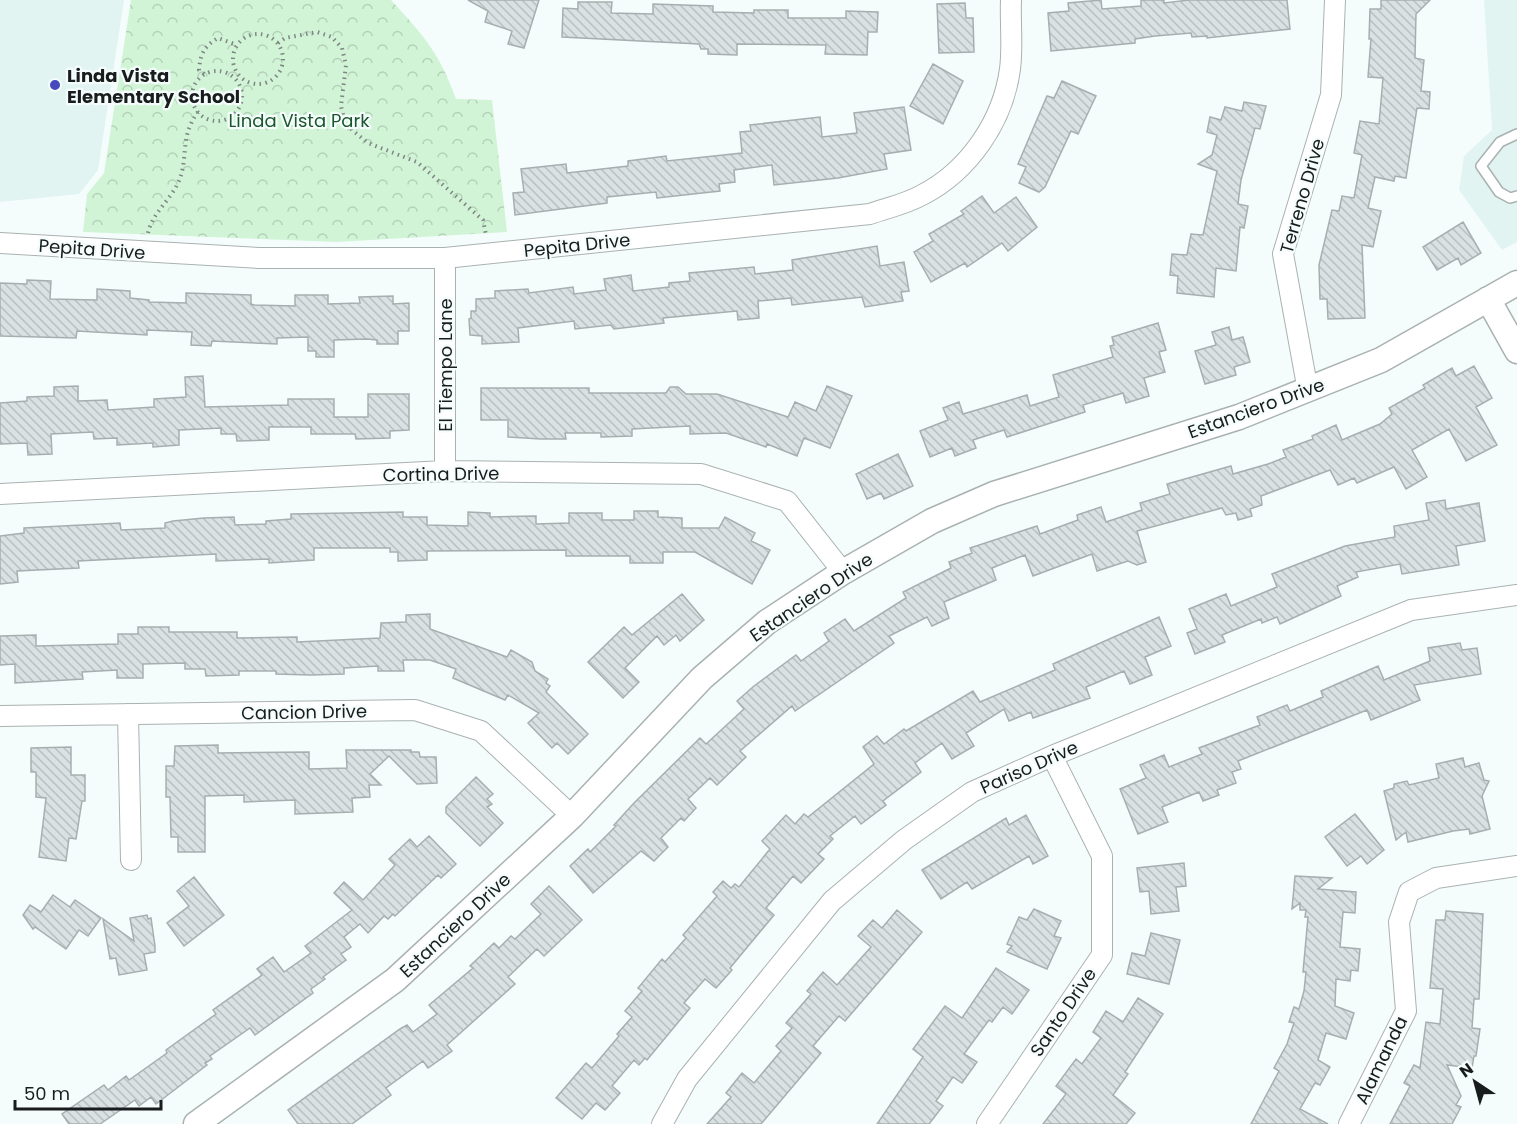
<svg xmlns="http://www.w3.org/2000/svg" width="1517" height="1124" font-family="Poppins,sans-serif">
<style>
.built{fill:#e1f4f1}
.forest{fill:url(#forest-crowns)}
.building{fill:url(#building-back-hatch);stroke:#a6afaf;stroke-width:1.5}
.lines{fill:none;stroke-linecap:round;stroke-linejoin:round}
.service-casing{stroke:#aab2b1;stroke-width:12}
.minor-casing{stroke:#aab2b1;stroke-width:22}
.tertiary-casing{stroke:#aab2b1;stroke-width:27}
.path{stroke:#7f8584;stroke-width:4;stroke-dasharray:1.5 4.5;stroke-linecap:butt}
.service{stroke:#fff;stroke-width:9}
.minor{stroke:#fff;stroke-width:20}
.tertiary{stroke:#fff;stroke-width:24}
.poi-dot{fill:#4648bd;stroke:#f4fdfc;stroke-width:2}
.labels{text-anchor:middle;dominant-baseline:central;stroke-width:4.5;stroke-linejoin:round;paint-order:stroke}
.poi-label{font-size:18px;font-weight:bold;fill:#191c1c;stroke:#f4fdfc;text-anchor:start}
.park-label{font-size:18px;fill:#1b562c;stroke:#f4fdfc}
.street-label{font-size:18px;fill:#191c1c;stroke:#f4fdfc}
</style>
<defs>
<pattern id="forest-crowns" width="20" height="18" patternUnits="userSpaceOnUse" patternTransform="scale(1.5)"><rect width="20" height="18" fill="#d1f4d6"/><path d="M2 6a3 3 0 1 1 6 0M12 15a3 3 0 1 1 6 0" fill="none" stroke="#b3d1b7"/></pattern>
<pattern id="building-back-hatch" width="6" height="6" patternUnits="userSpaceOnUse" patternTransform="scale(1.5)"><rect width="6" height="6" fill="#d9e1e2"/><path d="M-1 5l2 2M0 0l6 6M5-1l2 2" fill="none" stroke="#bac0c1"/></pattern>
</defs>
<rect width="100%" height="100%" fill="#f4fdfc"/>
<!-- built -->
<path class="built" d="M0,0H124L98,170L79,194L0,202Z
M1484,0H1517V242L1502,250L1459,190L1464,156L1492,130Z"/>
<!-- forest -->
<path class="forest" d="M131,0H391C424,36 439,52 456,99L492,100L507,232L337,242L83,232L87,194L104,173Z"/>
<!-- building -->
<path class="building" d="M468,0H539L524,48L508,44L512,31L485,22L488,11Z
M1101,0L1102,9L1141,6V0H1164V3L1189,0H1287L1290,29L1207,38V36L1192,37L1191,33L1155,36L1135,39V43L1051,51L1048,13L1069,11L1068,3Z
M1381,0H1430L1416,14L1415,58L1424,60L1421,91L1430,92L1429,109L1417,108L1406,178L1395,176L1394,181L1375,177L1368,208L1381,211L1373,247L1362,245L1365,318L1328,319L1327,299H1320L1319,265L1332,210L1339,211L1342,196L1354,198L1362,155L1354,153L1360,121L1379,124L1383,78L1368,77L1371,39H1369L1370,9H1381Z
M578,2H612L611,13L653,14V4L713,6V12L754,13V10H788V18H846V11L878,12L877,32H868L867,55L825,54L826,45L737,44V55L708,54V49H701L699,44L562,37L563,8L578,9Z
M965,3L966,18H973L974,52L939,53L937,4Z
M933,64L963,81L943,124L910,106Z
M1062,81L1096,96L1078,134L1071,131L1045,187L1039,192L1019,183L1026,167L1018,164L1047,96L1054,98Z
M1244,102L1266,106L1260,129L1255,128L1241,180L1238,204L1248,206L1244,228L1240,227L1236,271L1216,268L1214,297L1177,293L1178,276L1170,275L1172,254L1187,255L1191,234L1203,235L1217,171L1198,164L1212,155L1217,135L1207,132L1210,117L1221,120L1225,107L1242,111Z
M904,107L911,150L884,154L887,169L838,178L774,185L772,165L734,170L735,182L719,184L720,191L657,198L656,192L607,197V203L515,215L513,193L524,192L521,169L566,164L567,173L628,166V161L666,156L667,161L742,153L740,132L751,131L750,125L820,117L822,137L857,133L854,113Z
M982,196L994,213L1016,197L1037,227L1008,251L1002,243L967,267L965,263L931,282L914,252L933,241L929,234L964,214L961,211Z
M1463,222L1481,253L1461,265L1458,258L1437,270L1423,247Z
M877,246L880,266L904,262L909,291L901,292L903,301L865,307L862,297L792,305L791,298L758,301L759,318L738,320L737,311L663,318L664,323L614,329L611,325L575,329L574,321L518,328L519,342L482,344V336L470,335L469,319L471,318V311H476V299L495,298V291L528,289L529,293L573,287L574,294L606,290L604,279L631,275L633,291L669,287V283L690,281L689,273L754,267L755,274L793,270L792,260Z
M27,280L51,281L50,299L97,300V289L130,291V298L149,300V302L186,303V293L251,295V304L254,305L295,306V295H328V304L360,303L359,297L393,296V304L409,303V331H398V344H377V340L367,339L334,340V357H316V351H308V337L277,338V344L212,341L211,346L191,345L192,332L147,330V335L77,331L76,338L0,336V283L27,284Z
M1158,323L1166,350L1159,352L1165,372L1144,378L1149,396L1126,403L1123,393L1083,405L1085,412L1038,427L1007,437L1004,430L973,440L976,448L955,456L952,448L930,457L920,431L948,420L943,408L959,402L963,414L1027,395L1030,406L1059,397L1053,375L1113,357L1110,346L1114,345L1112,337Z
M1229,327L1232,340L1243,337L1250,362L1234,367L1236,375L1205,384L1195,351L1216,345L1212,332Z
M1474,366L1492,398L1476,407L1497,445L1466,461L1449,429L1412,450L1427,477L1406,489L1394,467L1357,483L1354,478L1338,485L1330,470L1261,496L1262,505L1250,509L1252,516L1238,520L1236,513L1226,515L1222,508L1137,531L1146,562L1137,565L1128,561L1097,571L1092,554L1033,576L1025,555L992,568L996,580L944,602L949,618L932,626L927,617L889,636L894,643L795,711L792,706L740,751L746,757L717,785L710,778L688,799L696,808L684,821L681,818L661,838L668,847L654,861L641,851L593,893L570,866L588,849L590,852L616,826L614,825L634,803L700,738L706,744L744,709L737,701L754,686L796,655L801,661L829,641L824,633L845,619L854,631L906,598L903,592L951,568L949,562L972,553L970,548L1037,526L1040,534L1078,520L1077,515L1101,507L1106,522L1142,510L1140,503L1170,494L1167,484L1231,466L1233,474L1268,464L1286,457L1283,450L1313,439L1312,436L1336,425L1342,440L1380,424L1392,414L1389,408L1425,388L1423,385L1452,368L1456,376Z
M203,376L205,407L288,405V399H334V417H368V394H409V430L390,431V438L356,439L355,434H311V427H269V440L237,441L236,434H221V428L179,430V445L153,447V443L117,445V438L94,439L93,432L51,434L52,454L28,455L27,443L0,444V403L27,401V397L54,396V387L78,386V401L107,400L108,410L154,407V399L186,397L185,377Z
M827,386L852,396L830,448L804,438L797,456L767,444L766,447L726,433L690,434V426L632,429V436L601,437V433H565L566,439H541L508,437V420H481V388H589V393H666L670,387H678L686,394H717L788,417L795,402L816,411Z
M898,454L913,486L884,499L881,493L867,499L856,474Z
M1445,500L1446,509L1479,503L1485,541L1456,546L1459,565L1402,574L1400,564L1356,572L1358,577L1337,586L1341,596L1280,624L1277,617L1262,623L1261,619L1222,635L1225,642L1195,654L1187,633L1197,629L1189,609L1226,594L1231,606L1277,587L1272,574L1345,546L1395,537L1394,526L1429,520L1426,503Z
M634,511H658V517L682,518V528H719L725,517L755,533L751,541L770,550L752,584L695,552H663V563H630V556H566V550L427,551V560L398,561V552H390V548H314V560L269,563V559L216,561V554L78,561L79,568L17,571L18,582L0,584V536L24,533V528L120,523L121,530L165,528V523L173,521L204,518L234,517L235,525L266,524V521L291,519V514L403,512V517H427V525L468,526V512L490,513V517L536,516V524L569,523V513H602V520H634Z
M682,594L704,620L680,641L676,635L664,645L657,636L625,668L639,682L623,698L588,662L624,627L632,635Z
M430,614V629L507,657L511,650L532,662L535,671L548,679L546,683L550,686L546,692L588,734L568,754L557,743L552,748L528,723L539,713L508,695L505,700L453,678L456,669L430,660H403L404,671H378V666L344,668V674L311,675L276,674V671H239V675L206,676L205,669H185V663L143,664V678H117V670L82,672L83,679L15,683V664L0,665V636L36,635V646L118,644V634H138V627H169V632H237V638L297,637V642L380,638L381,623L406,622V615Z
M1159,617L1171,646L1145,657L1152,675L1130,684L1124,671L1086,687L1090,698L1033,718L1031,712L1009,721L1004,709L966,733L974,746L952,759L942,743L915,763L921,772L883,801L886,805L861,824L855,816L830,836L833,839L818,854L824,859L801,883L793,876L766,908L774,915L730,968L732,970L716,988L705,979L684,1003L690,1008L647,1060L645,1058L639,1065L634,1060L612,1086L620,1093L605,1110L596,1103L582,1119L556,1098L586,1063L592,1068L619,1036L617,1034L632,1017L625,1011L642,991L638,988L662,959L665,962L686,938L683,935L717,896L713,892L723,881L731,888L735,884L739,887L770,849L762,841L786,815L795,824L804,814L808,817L874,764L863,747L877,736L884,744L904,729L906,731L973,691L980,702L1055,670L1053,664Z
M1460,643L1462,650L1477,648L1481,674L1414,685L1420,700L1371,720L1367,710L1238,761L1241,769L1232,772L1236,783L1217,790L1219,795L1203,801L1199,792L1162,807L1168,822L1138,834L1120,789L1146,778L1140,765L1164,755L1169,767L1202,754L1199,748L1260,725L1257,717L1287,705L1290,711L1323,697L1321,691L1378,666L1384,680L1430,661L1428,648Z
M218,745V753L309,752V769L347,768L346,750H411V752H419L420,757H436L437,783L417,784L389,756L370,774L381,785H369L370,797L352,798L353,812L295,814V800L244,802V795L205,796V852H178V837H171L170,797H166V766H174L175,746Z
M71,747V775H85V801H82L76,839L69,838L66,861L39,857L46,798L36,797V772H31V748Z
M1463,758L1465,767L1479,763L1484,780L1489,781L1482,796L1490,829L1470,834L1469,829L1453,831L1408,842L1406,832L1396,840L1384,791L1394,788V784L1407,781L1409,785L1439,778L1436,764Z
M476,777L493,794L487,799L492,804L487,807L503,823L480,846L446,813V807Z
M1355,814L1384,850L1367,864L1361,856L1347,866L1325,837Z
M1026,815L1048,856L1033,864L1029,856L972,889L967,882L941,899L922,870L1006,818L1009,825Z
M429,836L456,864L441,878L438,875L395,916L393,914L388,919L384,916L368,933L360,924L344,937L351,947L341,954L346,960L323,977L325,979L311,989L313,993L255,1035L250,1028L210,1056L212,1059L205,1063L207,1065L156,1104L151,1097L139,1106L135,1100L100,1124H69L62,1114L104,1085L108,1090L126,1076L129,1080L167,1053L166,1050L216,1014L213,1010L262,975L257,969L273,957L284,972L311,953L305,946L352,910L334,893L344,882L363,900L395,865L389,859L410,839L417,847Z
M1184,863L1186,886L1176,887L1179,911L1151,914L1149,891L1140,892L1137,868Z
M1295,876L1332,878L1318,889L1356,892L1355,913L1343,912L1340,947L1360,949L1358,971L1351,970L1350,981L1336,979L1335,1006L1354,1013L1346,1039L1326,1033L1318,1060L1330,1067L1320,1085L1315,1083L1300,1109L1328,1124H1251L1279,1071L1274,1068L1287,1044L1294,1023L1289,1022L1294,1007L1299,1009L1304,991L1306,972H1303L1308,917H1305L1306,910H1300V903L1292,909Z
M194,877L224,915L184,946L167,923L189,906L177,891Z
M549,886L582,920L544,956L537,949L508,977L515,984L447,1045L452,1051L428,1068L423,1061L386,1088L391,1095L352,1124H298L288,1110L400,1029L407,1025L413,1032L437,1014L429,1005L473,968L470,966L494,943L499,948L511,936L515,939L541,914L531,904Z
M53,895L70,907L75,900L101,918L88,936L79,930L66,949L35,927L33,929L23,915L30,905L41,912Z
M1034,909L1061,921L1054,936L1061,938L1047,969L1007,952L1012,946L1007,944L1019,917L1027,920Z
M897,910L922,932L845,1021L839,1016L813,1046L821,1053L761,1124H707L731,1097L726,1093L742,1073L754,1083L781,1051L776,1046L792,1028L786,1023L811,994L807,991L823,972L837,985L871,947L858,936L873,920L882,928Z
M1446,911L1483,914L1479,999H1474L1472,1028L1480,1029L1476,1056H1474L1472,1068L1447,1065L1461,1096L1456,1105L1461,1107L1452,1124H1390L1410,1086L1404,1083L1414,1065L1420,1068L1426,1022L1440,1024L1443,989L1430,988L1436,920H1445Z
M147,915L148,919L151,918L155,946V952L144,954L147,970L119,975L116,958L110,959L103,919L134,941L130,918Z
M1151,933L1180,940L1169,984L1127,974L1132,953L1145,956Z
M996,968L1029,990L1012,1014L1003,1007L992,1022L989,1020L964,1054L977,1062L962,1083L953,1077L936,1101L943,1106L929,1124H877L923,1057L913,1049L945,1006L962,1018Z
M1138,998L1163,1014L1125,1072L1128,1074L1113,1095L1135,1113L1126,1124H1043L1066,1094L1056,1086L1076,1059L1082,1064L1101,1038L1093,1032L1106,1011L1123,1022Z"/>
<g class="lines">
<!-- service casing -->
<g class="service-casing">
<path id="service" d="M1517,134L1500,142L1481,166L1499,192L1510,198L1517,196"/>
</g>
<!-- minor casing -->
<g class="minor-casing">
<path id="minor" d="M0,243L259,258H445L870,214C887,208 906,204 922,195C969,171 1003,121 1010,69C1013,47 1010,22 1011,0
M1308,391L1283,254L1331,95L1335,0
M445,471V258
M0,494L445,471L701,474L787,501L843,572
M128,714L131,860
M0,716L415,710L481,731L572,816
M662,1124L687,1079L832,901L904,840L972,792L1052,756L1411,610L1517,595
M987,1124L1102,955V856L1052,756
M1349,1124L1406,1011L1399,922L1409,892L1436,878L1517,866"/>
</g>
<!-- tertiary casing -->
<g class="tertiary-casing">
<path id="tertiary" d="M1488,299L1517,351
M196,1124L395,980L572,816L702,678L767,622L843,572L932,521L994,494L1239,417L1381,360L1517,283"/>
</g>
<!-- path -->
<path class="path" d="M233 59a25 25 0 1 1 50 0a25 25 0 1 1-50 0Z
M278,43L285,38L317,32L332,37L342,48L346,65L341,106L344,119L352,130L368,143L417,162L483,220L486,235
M192 96a25 25 0 1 1 50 0a25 25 0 1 1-50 0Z
M204,74L199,70C200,55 204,46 218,38L237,45
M148,233C152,214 169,201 177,185C190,160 178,139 198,112"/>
<!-- service -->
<use href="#service" class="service"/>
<!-- minor -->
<use href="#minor" class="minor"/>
<!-- tertiary -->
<use href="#tertiary" class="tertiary"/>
</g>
<!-- markers -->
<circle class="poi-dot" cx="55" cy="85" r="6"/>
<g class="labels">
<!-- poi labels -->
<g class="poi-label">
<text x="67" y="75">Linda Vista<tspan x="67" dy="21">Elementary School</tspan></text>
</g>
<!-- park labels -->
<g class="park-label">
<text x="299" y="120">Linda Vista Park</text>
</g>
<!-- street labels -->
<g class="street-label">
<text transform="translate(1302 196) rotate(-74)">Terreno Drive</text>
<text transform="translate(577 245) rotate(-6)">Pepita Drive</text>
<text transform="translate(92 249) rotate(4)">Pepita Drive</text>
<text transform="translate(445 365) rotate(-90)">El Tiempo Lane</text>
<text transform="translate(1256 408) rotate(-20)">Estanciero Drive</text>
<text transform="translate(441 474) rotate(-1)">Cortina Drive</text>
<text transform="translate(811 597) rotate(-34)">Estanciero Drive</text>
<text transform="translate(304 712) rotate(-1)">Cancion Drive</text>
<text transform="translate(1029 767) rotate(-24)">Pariso Drive</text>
<text transform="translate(455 925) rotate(-43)">Estanciero Drive</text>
<text transform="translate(1063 1012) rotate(-56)">Santo Drive</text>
<text transform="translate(1381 1060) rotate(-64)">Alamanda</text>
</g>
</g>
<!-- north arrow -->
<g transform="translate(1475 1082) rotate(324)" stroke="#f4fdfc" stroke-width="4.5" paint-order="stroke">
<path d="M0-4.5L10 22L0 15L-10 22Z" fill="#191c1c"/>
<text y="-9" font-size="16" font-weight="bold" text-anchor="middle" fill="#191c1c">N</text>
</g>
<!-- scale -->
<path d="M15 1100v9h146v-9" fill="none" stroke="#191c1c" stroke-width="3"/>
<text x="24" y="1100" font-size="18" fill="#191c1c" stroke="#f4fdfc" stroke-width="4.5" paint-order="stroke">50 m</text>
</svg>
